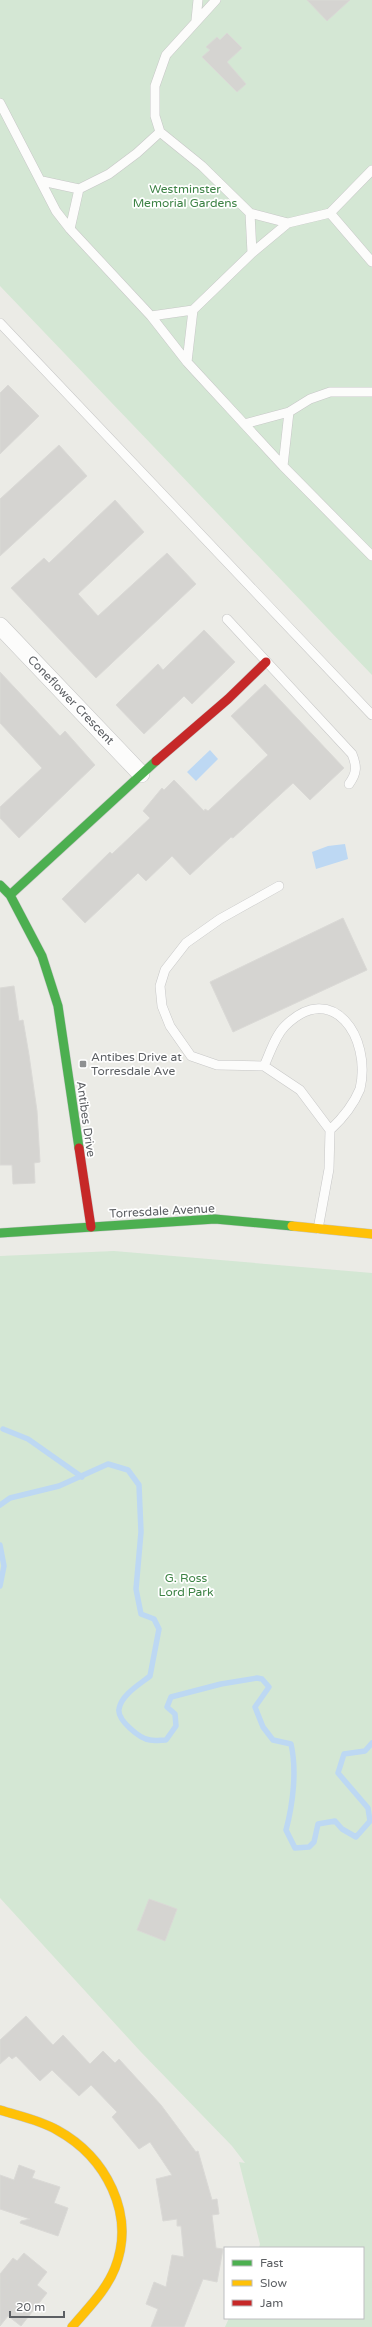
<svg xmlns="http://www.w3.org/2000/svg" width="372" height="2327" font-family="'Varela Round',sans-serif">
<style>
.green{fill:#d4e7d4}
.water{fill:#bdd8f3}
.lines{fill:none;stroke-linecap:round;stroke-linejoin:round}
.stream{stroke:#bdd8f3;stroke-width:5.5}
.building{fill:#d5d4d1;stroke:#dad9d6}
.lane-casing{stroke:#c7c7c7;stroke-width:10}
.street-casing{stroke:#c7c7c7;stroke-width:18}
.fast-casing{stroke:#c6c7c7;stroke-width:10}
.slow-casing{stroke:#c6c7c7;stroke-width:10}
.jam-casing{stroke:#c6c7c7;stroke-width:10}
.lane{stroke:#fcfcfb;stroke-width:9}
.street{stroke:#fcfcfb;stroke-width:17}
.fast{stroke:#4caf50;stroke-width:9}
.slow{stroke:#ffc107;stroke-width:9}
.jam{stroke:#c62828;stroke-width:9}
.poi-dot{fill:#8e9091;stroke:#fff;stroke-width:1.5}
.labels{text-anchor:middle;dominant-baseline:central;stroke-width:3.5;stroke-linejoin:round;paint-order:stroke}
.park-label{font-size:12px;fill:#3c8244;stroke:#fff}
.street-label{font-size:12px;fill:#5c5f63;stroke:#fff}
.poi-label{font-size:12px;fill:#5c5f63;stroke:#fff;text-anchor:start}
</style>
<rect width="100%" height="100%" fill="#ebebe6"/>
<!-- green -->
<path class="green" d="M0,0H372V675L0,286Z
M114,1251L372,1273V2327H225L229,2318H363V2248H259L260,2244L239,2162L245,2163L232,2146L140,2051L0,1898V1256Z"/>
<!-- water -->
<path class="water" d="M210,750L218,759L196,781L187,772Z
M345,844L348,859L316,869L312,852L328,846Z"/>
<g class="lines">
<!-- stream -->
<path class="stream" d="M3,1429L28,1439L82,1477
M0,1505L10,1498L59,1486L108,1464L128,1470L139,1485L141,1532L136,1589L141,1614L154,1619L159,1629L150,1676C140,1684 121,1695 119,1709C117,1720 140,1739 150,1740C155,1741 161,1740 166,1740L176,1726L175,1714L167,1707L171,1697L221,1684L257,1678L262,1679L269,1687L255,1707L263,1727L273,1740L291,1744C297,1770 293,1804 286,1830L295,1848L309,1847L314,1842L318,1824L335,1821L342,1829L356,1837L370,1821L368,1808L338,1773L344,1754L365,1751L372,1743
M0,1545L4,1566L0,1586"/>
</g>
<!-- building -->
<path class="building" d="M307,0H350L327,21Z
M227,33L242,48L227,62L246,84L237,92L202,57L210,50L206,47L217,37L220,40Z
M8,385L39,416L0,454V393Z
M59,445L87,476L0,556V499Z
M115,500L144,532L78,594L98,616L167,553L196,584L96,678L11,588L44,558L49,563Z
M204,630L235,662L192,704L184,696L144,734L116,705L158,664L163,670Z
M0,672L60,736L65,731L95,765L19,838L0,818V807L42,768L0,723Z
M265,684L344,768L310,800L293,783L233,838L231,837L190,875L172,856L146,881L138,873L85,923L62,899L110,852L112,854L150,818L143,811L162,788L164,790L174,780L204,811L205,809L208,811L268,755L231,716Z
M343,918L367,970L233,1032L210,982Z
M14,986L19,1021L23,1020L29,1055L37,1111L40,1162L34,1163L35,1183L13,1184L12,1165H0V988Z
M149,1899L177,1909L165,1941L137,1930Z
M26,2016L53,2045L63,2035L90,2064L103,2051L115,2063L119,2059L161,2105L196,2152L198,2151L212,2200L217,2199L219,2214L212,2215L216,2248L223,2249L217,2282L203,2279L184,2327H151L158,2309L146,2304L154,2282L166,2287L172,2255L184,2257L181,2226H177V2219L163,2221L156,2179L172,2175L150,2142L139,2149L112,2117L117,2112L91,2085L79,2096L52,2070L40,2081L16,2056L12,2059L9,2056L0,2064V2040Z
M19,2165L35,2171L32,2178L60,2187L54,2203L68,2208L58,2236L20,2223L21,2221L30,2219L0,2209V2175L14,2180Z
M24,2253L47,2272L37,2285L47,2293L21,2326L8,2316L0,2326V2274L13,2258L17,2261Z"/>
<g class="lines">
<!-- lane casing -->
<g class="lane-casing">
<path id="lane" d="M216,0L166,55L155,86V116L160,132L202,166L250,213L288,223L330,213L372,262
M196,20L198,0
M0,103L56,211L70,229L151,316L187,362L283,466L372,556
M42,181L79,189L109,174L137,153L160,132
M250,213L252,253
M330,213L372,170
M70,229L79,189
M151,316L193,310
M0,323L372,715
M187,362L193,310L252,253L288,223
M244,424L289,412L310,399L330,392H372
M283,466L289,412
M227,619L352,754C357,766 357,773 349,784
M279,886L220,919L186,943L165,970L160,986L162,1006L170,1026L191,1056L217,1065L264,1066L300,1090L330,1130L329,1169L318,1229
M264,1066C270,1053 275,1036 285,1026C332,979 372,1037 360,1089C353,1106 343,1118 330,1130"/>
</g>
<!-- street casing -->
<g class="street-casing">
<path id="street" d="M0,626L141,774"/>
</g>
<!-- fast casing -->
<g class="fast-casing">
<path id="fast" d="M0,885L10,895L42,956L58,1006L79,1148
M10,895L156,761
M0,1233L215,1219L292,1226"/>
</g>
<!-- slow casing -->
<g class="slow-casing">
<path id="slow" d="M292,1226L372,1234
M0,2110C19,2116 40,2120 57,2130C106,2157 136,2214 115,2268C106,2291 87,2309 72,2327"/>
</g>
<!-- jam casing -->
<g class="jam-casing">
<path id="jam" d="M156,761L228,699L266,662
M79,1148L91,1227"/>
</g>
<!-- lane -->
<use href="#lane" class="lane"/>
<!-- street -->
<use href="#street" class="street"/>
<!-- fast -->
<use href="#fast" class="fast"/>
<!-- slow -->
<use href="#slow" class="slow"/>
<!-- jam -->
<use href="#jam" class="jam"/>
</g>
<!-- markers -->
<rect class="poi-dot" x="79" y="1060" width="8" height="8" rx="2"/>
<g class="labels">
<!-- park labels -->
<g class="park-label">
<text x="185" y="189">Westminster<tspan x="185" dy="14">Memorial Gardens</tspan></text>
<text x="186" y="1578">G. Ross<tspan x="186" dy="14">Lord Park</tspan></text>
</g>
<!-- street labels -->
<g class="street-label">
<text transform="translate(71 700) rotate(46)">Coneflower Crescent</text>
<text transform="translate(86 1119) rotate(82)">Antibes Drive</text>
<text transform="translate(162 1211) rotate(-3)">Torresdale Avenue</text>
</g>
<!-- poi labels -->
<g class="poi-label">
<text x="91" y="1057">Antibes Drive at<tspan x="91" dy="14">Torresdale Ave</tspan></text>
</g>
</g>
<!-- legend -->
<rect x="224" y="2247" width="140" height="72" fill="#ffffff" stroke="#bebfc1"/>
<rect x="232" y="2260" width="20" height="6" fill="#4caf50" stroke="#bebfc1"/>
<text x="260" y="2267" font-size="12" fill="#5c5f63">Fast</text>
<rect x="232" y="2280" width="20" height="6" fill="#ffc107" stroke="#bebfc1"/>
<text x="260" y="2287" font-size="12" fill="#5c5f63">Slow</text>
<rect x="232" y="2300" width="20" height="6" fill="#c62828" stroke="#bebfc1"/>
<text x="260" y="2307" font-size="12" fill="#5c5f63">Jam</text>
<!-- scale -->
<path d="M10 2311v6h54v-6" fill="none" stroke="#5c5f63" stroke-width="2"/>
<text x="16" y="2311" font-size="12" fill="#5c5f63" stroke="#ffffff" stroke-width="3" paint-order="stroke">20 m</text>
</svg>
